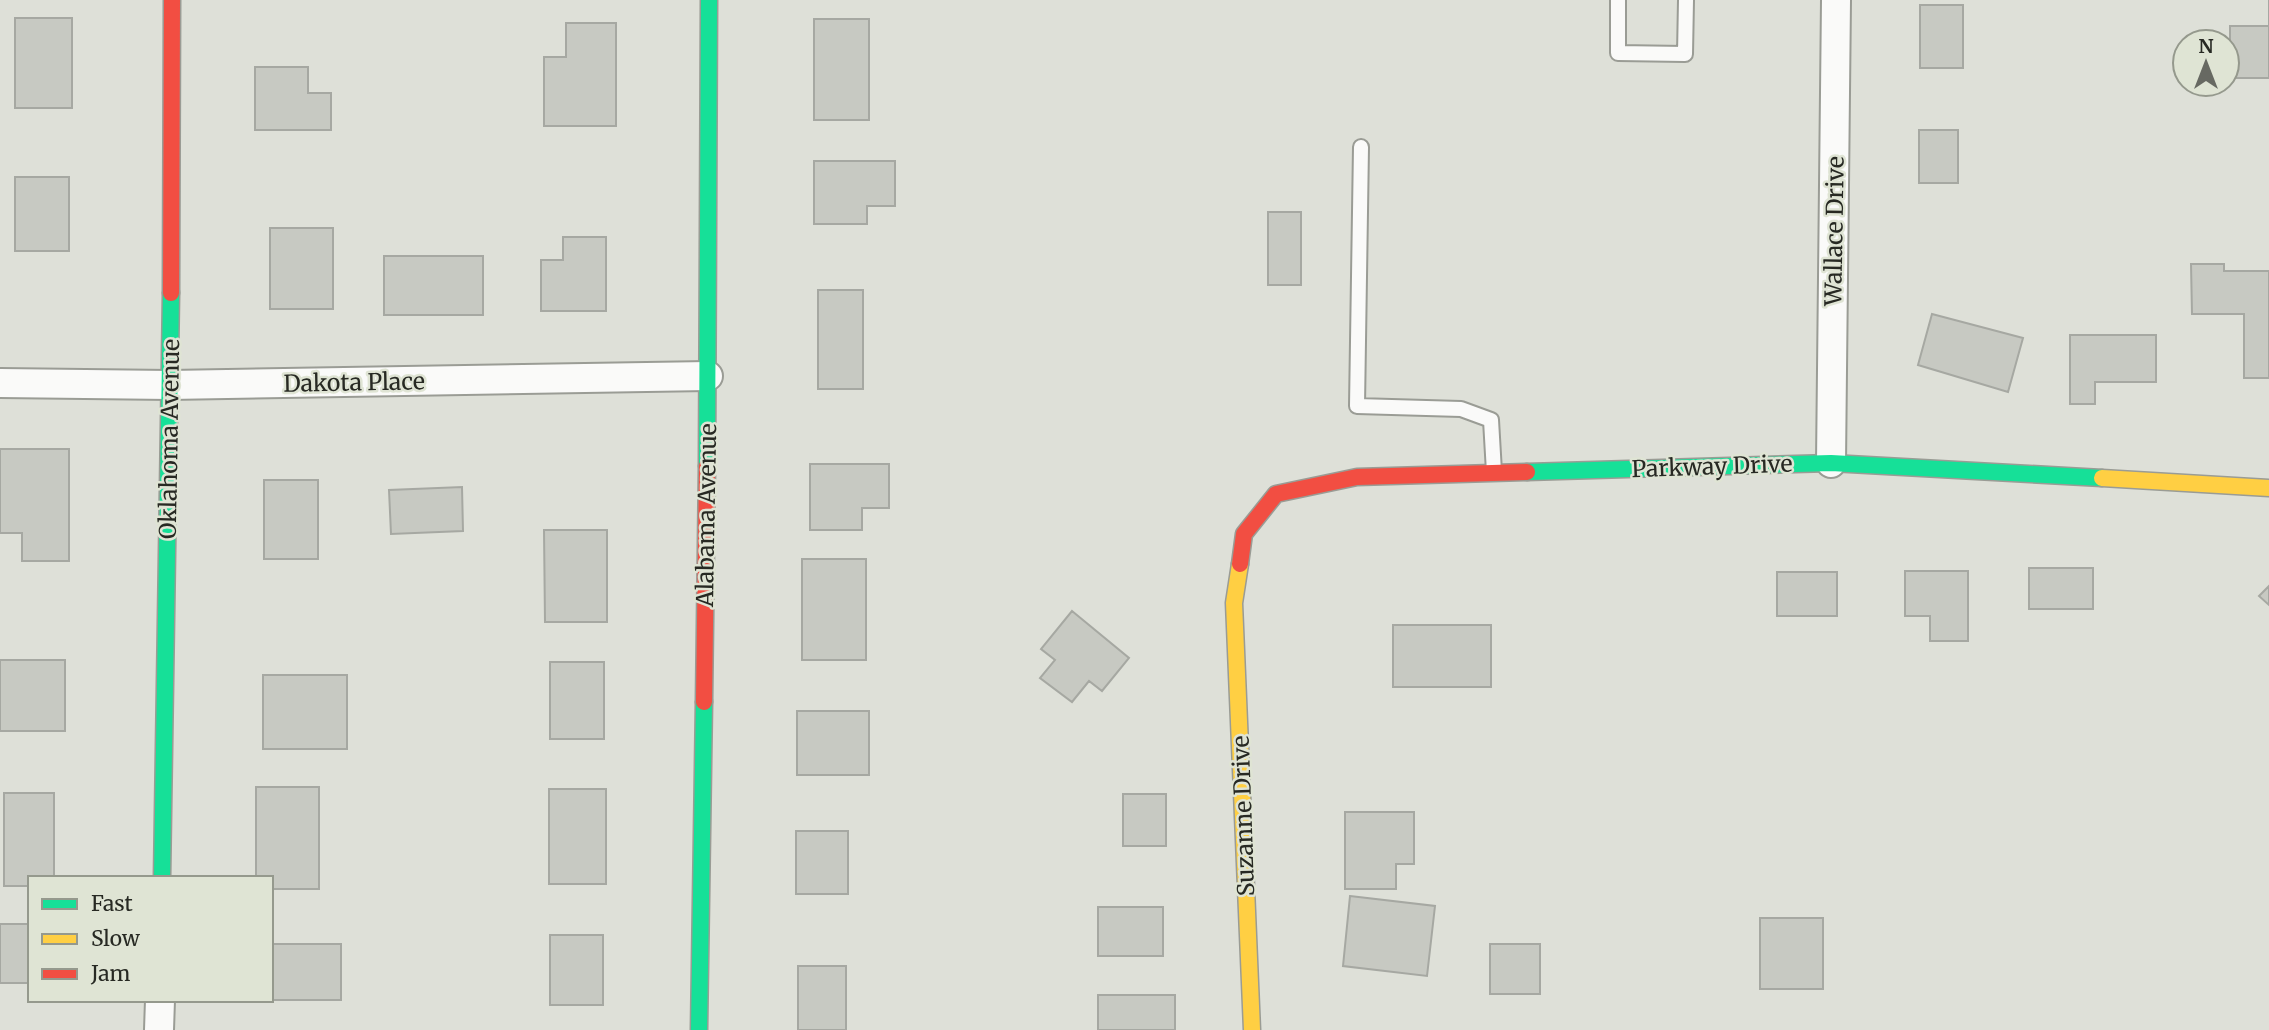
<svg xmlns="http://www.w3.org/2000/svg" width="2269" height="1030" font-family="Merriweather,serif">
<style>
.building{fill:#c7c9c2;stroke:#a6a8a2;stroke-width:2}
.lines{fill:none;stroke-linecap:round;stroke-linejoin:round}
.lane-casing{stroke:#9a9c95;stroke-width:18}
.street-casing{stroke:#9a9c95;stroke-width:32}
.fast-casing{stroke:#9a9c95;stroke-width:19}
.slow-casing{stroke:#9a9c95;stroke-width:19}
.jam-casing{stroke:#9a9c95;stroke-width:19}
.lane{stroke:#fafaf9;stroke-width:14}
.street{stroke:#fafaf9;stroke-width:28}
.fast{stroke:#16e098;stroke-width:16}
.slow{stroke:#ffcf43;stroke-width:16}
.jam{stroke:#f24e42;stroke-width:16}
.labels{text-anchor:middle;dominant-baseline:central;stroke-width:5;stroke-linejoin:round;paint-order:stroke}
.street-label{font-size:23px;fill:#272923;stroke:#dfe4d4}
</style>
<rect width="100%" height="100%" fill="#dee0d8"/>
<!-- building -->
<path class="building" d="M2269,0V78H2230V26H2269Z
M1920,5H1963V68H1920Z
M15,18H72V108H15Z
M814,19H869V120H814Z
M566,23H616V126H544V57H566Z
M255,67H308V93H331V130H255Z
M1919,130H1958V183H1919Z
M814,161H895V206H867V224H814Z
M15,177H69V251H15Z
M1268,212H1301V285H1268Z
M270,228H333V309H270Z
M563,237H606V311H541V260H563Z
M384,256H483V315H384Z
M2191,264H2224V271H2269V378H2244V314H2192Z
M818,290H863V389H818Z
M1932,314L2023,338L2008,392L1918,365Z
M2070,335H2156V382H2095V404H2070Z
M0,449H69V561H22V533H0Z
M810,464H889V508H862V530H810Z
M264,480H318V559H264Z
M462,487L463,531L391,534L389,490Z
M544,530H607V622H545Z
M802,559H866V660H802Z
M2029,568H2093V609H2029Z
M1905,571H1968V641H1930V616H1905Z
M1777,572H1837V616H1777Z
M2269,586V605L2259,596Z
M1072,611L1129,658L1102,691L1089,681L1072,702L1040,678L1055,660L1041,649Z
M1393,625H1491V687H1393Z
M0,660H65V731H0Z
M550,662H604V739H550Z
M263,675H347V749H263Z
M797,711H869V775H797Z
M256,787H319V889H271V878H256Z
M549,789H606V884H549Z
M4,793H54V878H30V886H4Z
M1123,794H1166V846H1123Z
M1345,812H1414V864H1396V889H1345Z
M796,831H848V894H796Z
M1350,896L1435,906L1427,976L1343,966Z
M1098,907H1163V956H1098Z
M1760,918H1823V989H1760Z
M0,924H30V983H0Z
M550,935H603V1005H550Z
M271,944H341V1000H271Z
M1490,944H1540V994H1490Z
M798,966H846V1030H798Z
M1098,995H1175V1030H1098Z"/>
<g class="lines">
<!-- lane casing -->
<g class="lane-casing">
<path id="lane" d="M1618,0V53L1685,54L1686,0
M1361,147L1357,406L1461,409L1491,420L1494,472"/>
</g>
<!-- street casing -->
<g class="street-casing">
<path id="street" d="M0,383L170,385L708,376
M1831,463L1836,0
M159,1030L160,1000"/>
</g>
<!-- fast casing -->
<g class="fast-casing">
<path id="fast" d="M707,466L709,0
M1527,472L1831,463L2102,478
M162,878L171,293
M699,1030L704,702"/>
</g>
<!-- slow casing -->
<g class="slow-casing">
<path id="slow" d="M2102,478L2269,488
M1240,564L1234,603L1252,1030"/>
</g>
<!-- jam casing -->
<g class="jam-casing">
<path id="jam" d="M171,293L172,0
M1240,564L1244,534L1276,494L1357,477L1527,472
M704,702L707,466"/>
</g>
<!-- lane -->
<use href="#lane" class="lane"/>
<!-- street -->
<use href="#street" class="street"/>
<!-- fast -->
<use href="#fast" class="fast"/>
<!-- slow -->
<use href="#slow" class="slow"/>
<!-- jam -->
<use href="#jam" class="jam"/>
</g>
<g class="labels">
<!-- street labels -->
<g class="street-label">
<text transform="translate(1834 231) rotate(-89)">Wallace Drive</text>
<text transform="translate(354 382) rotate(-1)">Dakota Place</text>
<text transform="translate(169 439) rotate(-89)">Oklahoma Avenue</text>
<text transform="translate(1712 466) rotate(-2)">Parkway Drive</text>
<text transform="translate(706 515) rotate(-89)">Alabama Avenue</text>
<text transform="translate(1243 816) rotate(-92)">Suzanne Drive</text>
</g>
</g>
<!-- legend -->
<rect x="28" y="876" width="245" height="126" fill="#dfe4d4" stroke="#95998d" stroke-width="2"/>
<rect x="42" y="899" width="35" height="10" fill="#16e098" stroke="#95998d" stroke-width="2"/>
<text x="91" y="911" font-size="21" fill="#272923">Fast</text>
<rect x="42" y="934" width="35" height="10" fill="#ffcf43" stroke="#95998d" stroke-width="2"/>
<text x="91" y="946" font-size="21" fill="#272923">Slow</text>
<rect x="42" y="969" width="35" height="10" fill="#f24e42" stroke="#95998d" stroke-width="2"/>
<text x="91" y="981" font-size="21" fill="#272923">Jam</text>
<!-- north arrow -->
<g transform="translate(2206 63)"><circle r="33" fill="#dfe4d4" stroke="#95998d" stroke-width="2"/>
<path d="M0-5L12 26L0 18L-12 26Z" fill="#676962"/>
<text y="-10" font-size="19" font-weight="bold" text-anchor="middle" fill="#272923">N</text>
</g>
</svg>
